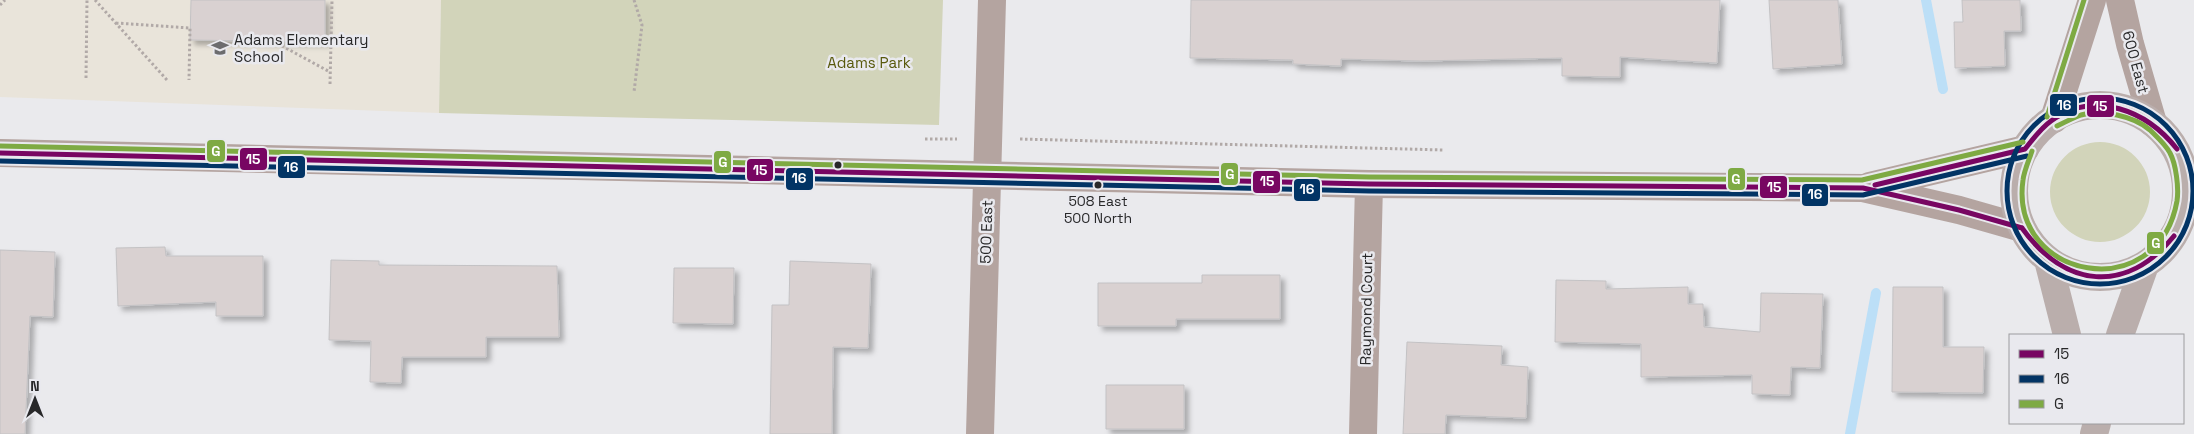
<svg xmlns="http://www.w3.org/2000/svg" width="2194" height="434" font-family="'Space Grotesk',sans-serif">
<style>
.education{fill:#e9e4da}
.green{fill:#d2d4ba}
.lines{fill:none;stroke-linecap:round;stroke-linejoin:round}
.stream{stroke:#bcdff7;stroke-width:10}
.building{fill:#d9d1d1;stroke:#c3c2c4;filter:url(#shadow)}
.path{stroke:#b1a9a7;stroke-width:3;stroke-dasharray:2.5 2.5;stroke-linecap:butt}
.minor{stroke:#b4a4a0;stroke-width:28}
.tertiary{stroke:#b4a4a0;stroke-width:28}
.secondary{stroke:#baaeac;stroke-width:28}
.bus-1-casing{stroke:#e9e9ee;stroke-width:9}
.bus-2-casing{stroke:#e9e9ee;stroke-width:9}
.bus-3-casing{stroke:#e9e9ee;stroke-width:9}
.bus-1{stroke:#780662;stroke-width:5}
.bus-2{stroke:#023465;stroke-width:5}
.bus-3{stroke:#7eaa43;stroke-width:5}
.bus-dot{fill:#282829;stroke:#e9e9ee;stroke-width:2}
.labels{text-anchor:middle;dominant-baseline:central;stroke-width:5;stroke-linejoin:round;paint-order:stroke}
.bus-label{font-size:14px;fill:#282829;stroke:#e9e9ee}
.poi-label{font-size:15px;fill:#282829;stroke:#e9e9ee;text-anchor:start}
.park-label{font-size:15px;fill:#58590c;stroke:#e9e9ee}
.street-label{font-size:15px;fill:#282829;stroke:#e9e9ee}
.line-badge{stroke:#e9e9ee;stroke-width:2}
.badge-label{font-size:14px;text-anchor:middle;font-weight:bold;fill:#fff}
</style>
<defs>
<filter id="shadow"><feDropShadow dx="4.5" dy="4.5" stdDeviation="2.5" flood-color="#0004"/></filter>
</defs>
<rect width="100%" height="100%" fill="#eaeaed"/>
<!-- education -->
<path class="education" d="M0,0H441L439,113L0,97Z"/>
<!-- green -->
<path class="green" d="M441,0H943L939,125L439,113Z
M2050 192a50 50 0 1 1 100 0a50 50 0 1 1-100 0Z"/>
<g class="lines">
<!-- stream -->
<path class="stream" d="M1926,0L1943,89
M1850,434L1876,293"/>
</g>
<!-- building -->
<path class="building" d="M191,0H325V42L190,40Z
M1191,0H1720L1717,63L1620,57V77L1562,76V58L1420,61L1341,59V66L1293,64V60L1190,58Z
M1769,0H1838L1842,64L1773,69Z
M1962,0H2020L2021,31H2004L2005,66L1955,68L1954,22H1963Z
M165,247L166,256H263V316H216V302L118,306L116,248Z
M0,250L55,252L53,317L30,316L25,434H0Z
M331,260L379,261V265L557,266L559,337H486V357H402L401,383L370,382L371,341L329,340Z
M790,261L871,264L868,348L833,347L832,434H770L772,305H789Z
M674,268H734L733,324L673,323Z
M1202,275H1280V319H1176V326H1098V283H1202Z
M1556,280L1606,281V289L1688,287V304H1703L1704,327L1760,332L1761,293L1823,294L1820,368L1791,367L1790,395L1752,394V375L1641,377V344L1555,342Z
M1893,287H1943V347H1984L1983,393L1892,392Z
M1407,342L1502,346L1501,365L1528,367L1526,418L1446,415L1445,434H1403Z
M1106,385H1184V429H1106Z"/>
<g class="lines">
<!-- path -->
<path class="path" d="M95,0L167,80
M634,0L642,25L634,92
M0,5L5,0
M116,23L190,28L189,80
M273,41L330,72
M86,78L87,0
M330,84L332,0
M925,139H957
M1020,139L1444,150"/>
<!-- minor -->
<path class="minor" d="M980,434L992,0
M1363,434L1369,184"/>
<!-- tertiary -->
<path class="tertiary" d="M2120,0L2130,44L2153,123
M2054,119L2092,0
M0,153L1369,184L1863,188L1959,210L2022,228
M1869,186L2025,149"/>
<!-- secondary -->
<path class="secondary" d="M2014 191a86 86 0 1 1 172 0a86 86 0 1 1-172 0Z
M2048,260L2067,335
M2120,335L2145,265
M2094,434L2097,423"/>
<!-- bus-1 casing -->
<g class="bus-1-casing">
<path id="bus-1" d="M2025,149C2033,139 2041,128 2051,121C2095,89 2147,111 2177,149
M0,153L1369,184L1863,188L1959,210L2022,228
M1875,185L2025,149
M2022,228C2065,288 2126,295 2174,236"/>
</g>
<!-- bus-2 casing -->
<g class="bus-2-casing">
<path id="bus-2" d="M2007 191a93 93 0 1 1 186 0a93 93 0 1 1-186 0Z
M0,161L1369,191L1863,195L2027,156"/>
</g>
<!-- bus-3 casing -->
<g class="bus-3-casing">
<path id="bus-3" d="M2047,117L2084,0
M0,146L1369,177L1862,180L2023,142
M2032,151C2029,160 2024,171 2023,180C2009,280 2158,307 2177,201C2179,188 2176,164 2170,153C2166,145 2156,136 2150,130C2134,116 2101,109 2081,115C2073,118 2065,122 2057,126"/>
</g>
<!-- bus-1 -->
<use href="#bus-1" class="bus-1"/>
<!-- bus-2 -->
<use href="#bus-2" class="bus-2"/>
<!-- bus-3 -->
<use href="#bus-3" class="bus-3"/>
</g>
<!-- icons -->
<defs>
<g id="school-bare" transform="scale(1.35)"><path d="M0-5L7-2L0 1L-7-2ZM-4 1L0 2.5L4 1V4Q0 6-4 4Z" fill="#6c6c6e" stroke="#e9e9ee" stroke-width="2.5" paint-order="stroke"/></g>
</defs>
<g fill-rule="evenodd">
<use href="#school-bare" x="220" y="48"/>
</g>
<!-- markers -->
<g class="bus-dot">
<circle cx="838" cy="165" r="4.5"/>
<circle cx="1098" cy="185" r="4.5"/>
</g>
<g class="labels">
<!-- bus labels -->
<g class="bus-label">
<text x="1098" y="201">508 East<tspan x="1098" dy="17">500 North</tspan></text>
</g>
<!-- poi labels -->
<g class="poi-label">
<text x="234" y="39">Adams Elementary<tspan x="234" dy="17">School</tspan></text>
</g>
<!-- park labels -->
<g class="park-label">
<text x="869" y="62">Adams Park</text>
</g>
<!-- street labels -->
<g class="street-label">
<text transform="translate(2136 62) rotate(75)">600 East</text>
<text transform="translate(986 232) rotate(-88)">500 East</text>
<text transform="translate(1366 309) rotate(-89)">Raymond Court</text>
</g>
</g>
<g class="line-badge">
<rect x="2049" y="93" width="29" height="24" rx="5" fill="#023465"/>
<rect x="2086" y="94" width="29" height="24" rx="5" fill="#780662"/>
<rect x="206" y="139" width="20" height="24" rx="5" fill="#7eaa43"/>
<rect x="239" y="147" width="29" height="24" rx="5" fill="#780662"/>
<rect x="713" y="150" width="19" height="24" rx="5" fill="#7eaa43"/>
<rect x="277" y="155" width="29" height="24" rx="5" fill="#023465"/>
<rect x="746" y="158" width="28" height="24" rx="5" fill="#780662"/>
<rect x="1220" y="162" width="19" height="24" rx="5" fill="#7eaa43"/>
<rect x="785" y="167" width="29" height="24" rx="5" fill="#023465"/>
<rect x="1727" y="167" width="19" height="24" rx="5" fill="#7eaa43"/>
<rect x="1252" y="170" width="29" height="24" rx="5" fill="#780662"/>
<rect x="1759" y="175" width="29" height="24" rx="5" fill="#780662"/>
<rect x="1293" y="178" width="28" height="24" rx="5" fill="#023465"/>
<rect x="1801" y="183" width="28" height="24" rx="5" fill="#023465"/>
<rect x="2146" y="231" width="19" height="24" rx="5" fill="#7eaa43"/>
</g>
<g class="badge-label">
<text x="2064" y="110">16</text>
<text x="2100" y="111">15</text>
<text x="216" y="156">G</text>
<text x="253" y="164">15</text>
<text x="723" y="167">G</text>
<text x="291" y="172">16</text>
<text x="760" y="175">15</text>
<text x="1230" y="179">G</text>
<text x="799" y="183">16</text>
<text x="1736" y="184">G</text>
<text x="1267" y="186">15</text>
<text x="1774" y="192">15</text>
<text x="1307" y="194">16</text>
<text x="1815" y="199">16</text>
<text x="2156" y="248">G</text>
</g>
<!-- legend -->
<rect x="2009" y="334" width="175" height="90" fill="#e9e9ee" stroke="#9c9c9f"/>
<rect x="2019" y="350" width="25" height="8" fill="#780662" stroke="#9c9c9f"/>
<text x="2054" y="359" font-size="15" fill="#282829">15</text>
<rect x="2019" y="375" width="25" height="8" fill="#023465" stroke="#9c9c9f"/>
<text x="2054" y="384" font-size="15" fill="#282829">16</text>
<rect x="2019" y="400" width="25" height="8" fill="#7eaa43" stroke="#9c9c9f"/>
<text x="2054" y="409" font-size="15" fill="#282829">G</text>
<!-- north arrow -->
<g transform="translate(35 399)" stroke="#e9e9ee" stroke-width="4" paint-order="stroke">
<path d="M0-4L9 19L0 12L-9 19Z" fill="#282829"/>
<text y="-8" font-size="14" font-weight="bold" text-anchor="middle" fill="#282829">N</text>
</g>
</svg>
